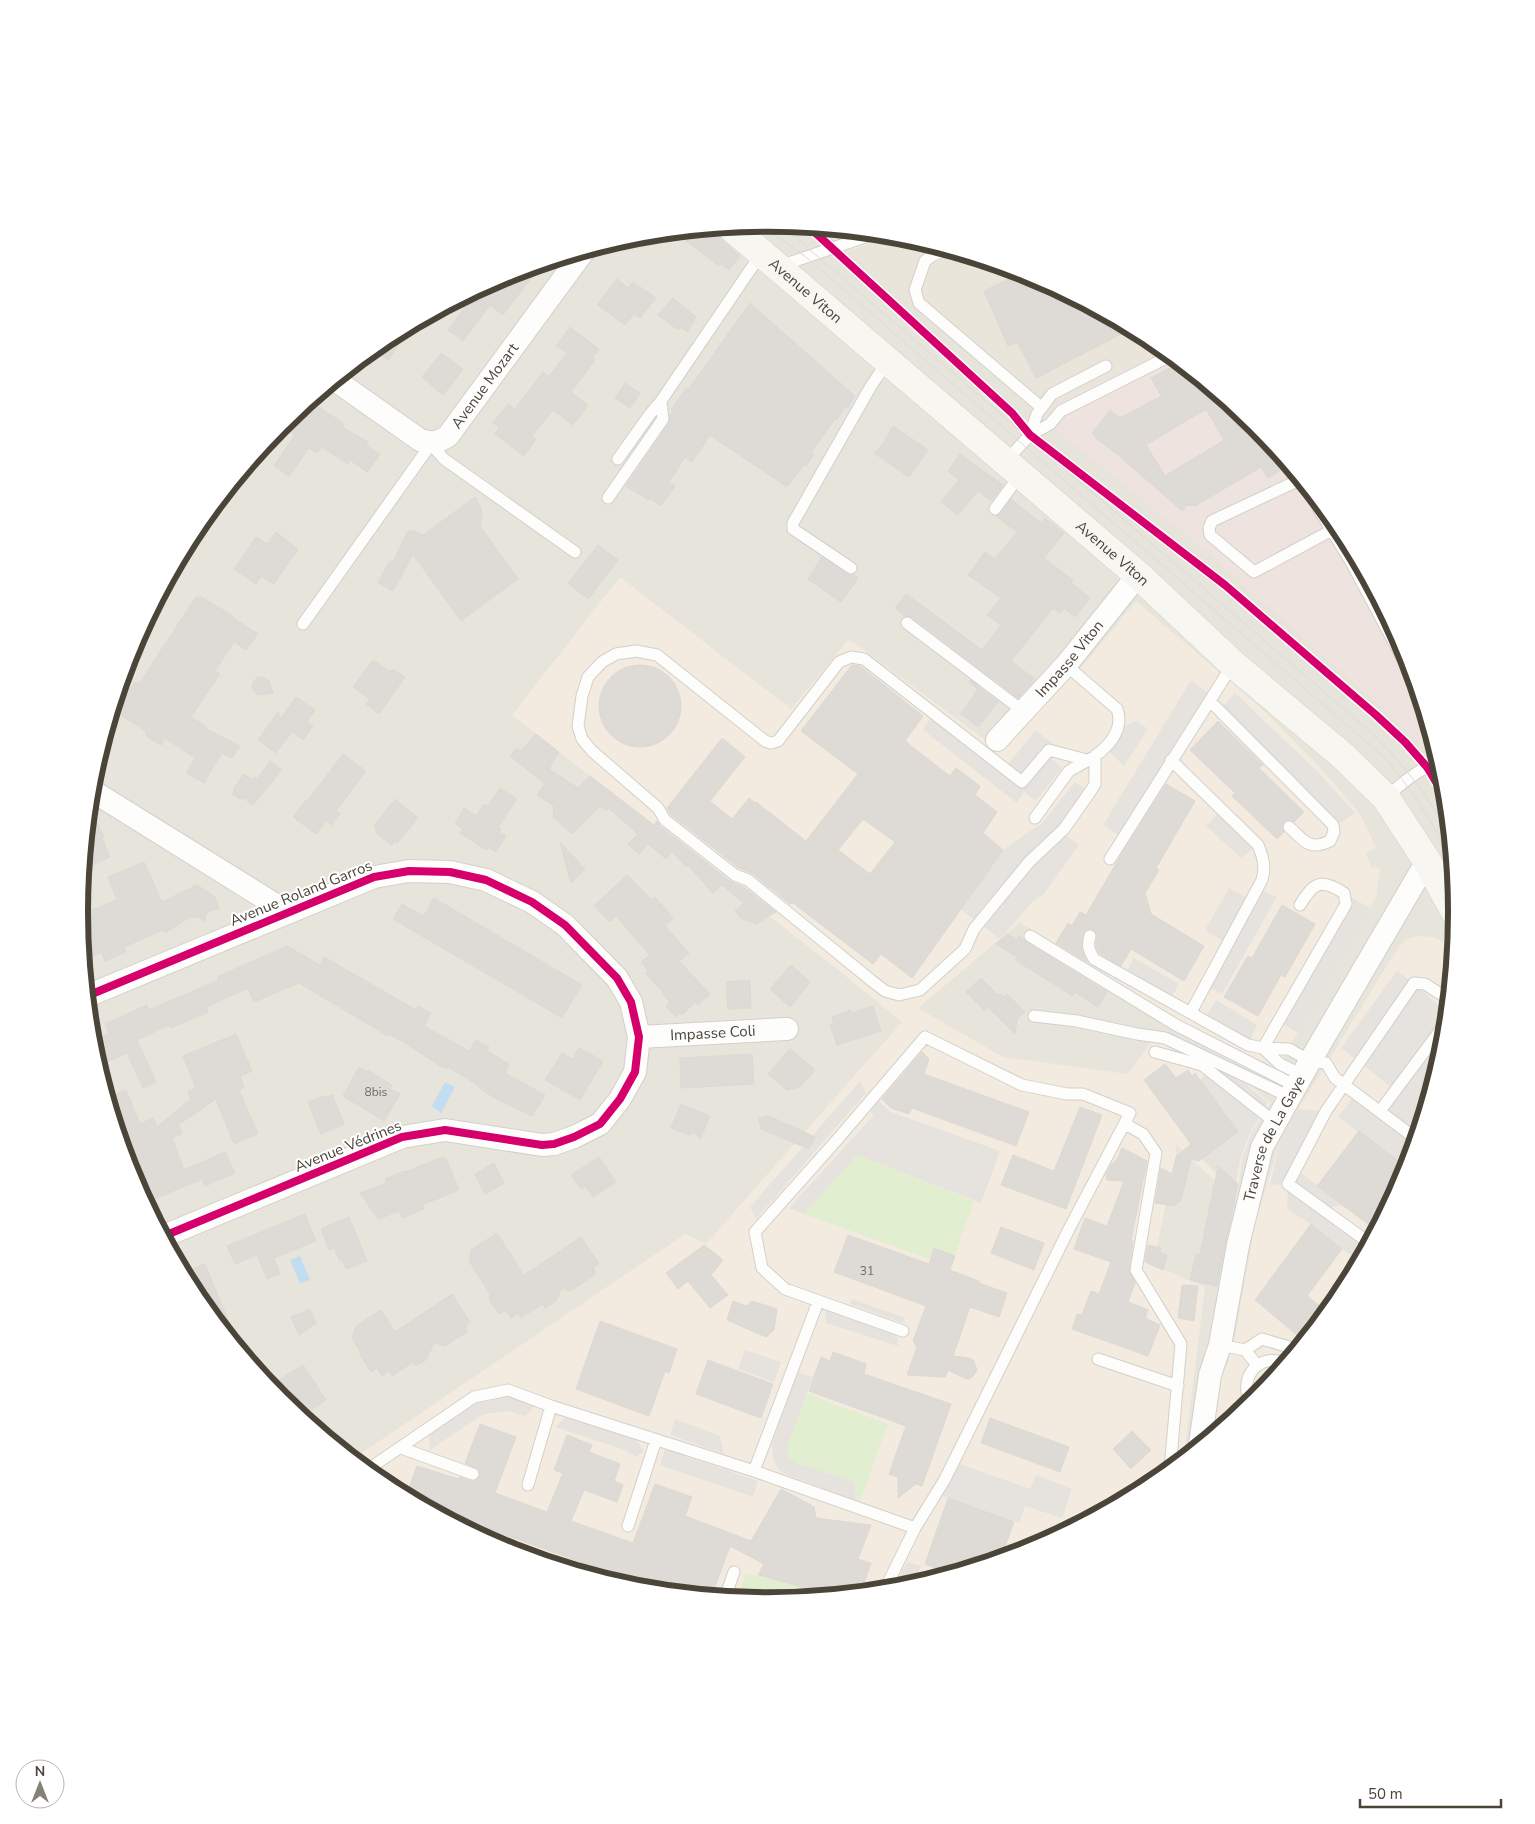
<svg xmlns="http://www.w3.org/2000/svg" width="1535" height="1824" font-family="'Nunito Sans',sans-serif">
<style>
.residential{fill:#e7e4dc}
.commercial{fill:#f3ebdf}
.education{fill:#eae5da}
.medical{fill:#eee3df}
.green{fill:#e1eecf}
.parking{fill:#e6e3df}
.water{fill:#c0ddf1}
.building{fill:#dedbd6;stroke:#dcd9d4;fill-rule:evenodd}
.lines{fill:none;stroke-linecap:round;stroke-linejoin:round}
.lane-casing{stroke:#d2d0cb;stroke-width:13}
.street-casing{stroke:#d2d0cb;stroke-width:24}
.secondary-casing{stroke:#d3cfc5;stroke-width:29}
.lane{stroke:#fdfdfc;stroke-width:11}
.street{stroke:#fdfdfc;stroke-width:22}
.secondary{stroke:#f7f6f1;stroke-width:28}
.tram{stroke:#dbdbda;stroke-width:1}
.cycleway-casing{stroke:#fff;stroke-width:11}
.cycleway{stroke:#d6006c;stroke-width:8}
.labels{text-anchor:middle;dominant-baseline:central;stroke-width:4;stroke-linejoin:round;paint-order:stroke}
.number-label{font-size:12px;fill:#706a61}
.street-label{font-size:15px;fill:#4b4439;stroke:#fff}
.rim{fill:none;stroke:#4b4439;stroke-width:6}
</style>
<rect width="100%" height="100%" fill="#f4f2ee"/>
<!-- residential -->
<path class="residential" d="M81 912a686 686 0 1 1 1372 0a686 686 0 1 1-1372 0Z"/>
<!-- commercial -->
<path class="commercial" d="M823,229L895,236L848,251Z
M620,577L791,709L849,639L1000,751L1088,660L1136,601L1261,708L1318,765L1360,814L1376,847L1366,853L1371,867L1380,869L1376,897L1277,1069L1177,1021L1020,922L918,1008L1003,1057L1128,1074L1152,1041L1173,1046L1245,1081L1271,1103L1252,1132L1243,1156L1236,1201L1176,1144V1157L1153,1265L1205,1287L1184,1457L1150,1485L1031,1548L902,1588L767,1601L633,1587L504,1548L385,1485L353,1459L685,1234L706,1244L902,1022L833,966L512,715Z
M1422,936L1436,938L1453,948L1443,1047L1404,1176L1340,1295L1254,1399L1214,1432L1221,1376L1228,1363L1236,1332L1254,1229L1281,1137L1393,956L1404,941L1413,937Z"/>
<!-- education -->
<path class="education" d="M893,236L902,237L1031,276L1150,339L1163,350L1058,403L1045,421L848,251Z"/>
<!-- medical -->
<path class="medical" d="M1163,350L1255,425L1340,530L1404,649L1440,767L1392,716L1206,551L1045,421L1058,403Z"/>
<!-- green -->
<path class="green" d="M857,1155L974,1201L955,1255L934,1248L929,1259L804,1214Z
M807,1394L888,1424L860,1501L856,1500L854,1482L797,1463L789,1458L787,1448Z
M746,1573L810,1590L809,1597L767,1601L737,1598Z"/>
<!-- parking -->
<path class="parking" d="M1191,680L1213,697L1123,838L1103,825Z
M1235,693L1316,770L1355,813L1340,823L1333,825L1220,709Z
M934,713L1005,768L1036,730L1059,749L1052,759L1062,768L1036,801L1024,792L1017,803L923,730Z
M1137,721L1148,729L1124,766L1105,748L1120,728Z
M1075,782L1090,792L1062,832L1079,845L1044,894L1032,902L1000,939L960,909L1003,850L1042,823Z
M1222,809L1258,845L1241,858L1206,826Z
M1229,888L1251,900L1258,888L1277,897L1222,994L1205,985L1228,944L1205,930Z
M1344,893L1370,908L1298,1033L1278,1021L1346,904Z
M1134,958L1179,984L1169,1002L1124,976Z
M1397,971L1414,983L1446,1012L1443,1047L1406,1167L1338,1117L1356,1093L1380,1111L1395,1090L1341,1048Z
M1216,1000L1257,1025L1248,1045L1204,1020Z
M1213,1067L1244,1083L1268,1102L1251,1131L1241,1156L1236,1182L1220,1178L1201,1158L1238,1132L1200,1080Z
M860,1081L866,1093L756,1219L750,1207Z
M877,1099L891,1112L1000,1151L981,1203L857,1155L804,1214L789,1208L874,1115L869,1109Z
M1298,1109L1326,1111L1296,1169L1342,1205L1323,1209L1368,1242L1358,1261L1311,1224L1287,1209L1288,1184L1270,1185L1281,1137Z
M852,1299L905,1318L903,1323L850,1304Z
M826,1309L897,1333L898,1346L826,1323Z
M745,1350L781,1362L774,1382L738,1369Z
M797,1372L813,1377L787,1448L789,1458L797,1463L854,1482L856,1500L792,1477L780,1471L773,1460L772,1444Z
M500,1397H509L536,1405L525,1416L507,1411L484,1414L430,1450L429,1434L475,1403Z
M567,1416L636,1440L644,1451L636,1457L625,1450L555,1427Z
M675,1419L720,1436L724,1454L670,1435Z
M665,1449L758,1481L753,1497L660,1465Z
M957,1463L1030,1489L1036,1475L1072,1489L1062,1518L1025,1506L1019,1523L940,1495Z
M907,1562L921,1566L911,1585L893,1588Z"/>
<!-- water -->
<path class="water" d="M445,1082L455,1087L441,1113L432,1106Z
M300,1256L310,1280L300,1283L290,1260Z"/>
<!-- building -->
<path class="building" d="M710,229L740,256L729,270L721,264L719,266L674,232Z
M523,270L532,277L503,315L490,305L463,341L448,330L478,289L504,276Z
M1021,273L1031,276L1131,329L1036,378L1017,342L1008,346L984,291Z
M617,279L628,288L633,282L656,298L640,318L634,314L625,325L597,305Z
M673,298L696,317L687,332L680,327L678,330L658,315Z
M750,303L855,396L847,408L845,407L836,420L835,419L811,452L814,454L806,466L804,465L787,487L710,435L692,462L685,457L669,482L675,486L661,506L650,498L649,500L626,486L669,423L670,416L673,412L671,410L686,388L689,389Z
M570,327L599,349L592,358L595,360L571,392L588,405L573,425L553,410L532,436L536,439L524,456L495,434L499,427L493,423L508,404L515,409L543,372L549,376L567,353L556,346Z
M390,336L400,343L388,360L372,350Z
M441,353L463,369L443,395L422,377Z
M1179,363L1255,425L1288,466L1268,478L1261,467L1195,506L1183,505L1185,509L1182,511L1116,453L1098,440L1092,433L1110,410L1120,418L1161,396L1151,378ZM1206,409L1224,440L1165,476L1146,445Z
M625,383L640,393L630,408L615,398Z
M310,401L344,424L342,427L368,442L366,445L380,455L367,472L350,460L348,464L322,447L317,453L309,448L289,476L274,466L295,435L282,427L288,419Z
M893,426L928,450L909,477L874,453L881,447Z
M960,454L1003,485L991,501L978,491L958,515L941,502L959,480L948,471Z
M475,497L481,508L482,514L480,526L518,579L461,621L413,554L393,591L378,582L390,561L393,562L408,531H415L423,535Z
M1011,499L1041,523L1045,518L1064,533L1044,558L1073,580L1071,583L1090,598L1075,617L1064,608L1060,613L1053,608L1011,661L1035,679L1018,698L912,617L905,616L895,608L906,594L982,650L1001,625L987,615L1001,598L968,575L985,552L995,559L1017,532L996,516L1001,513Z
M276,532L298,549L274,584L261,576L256,584L234,569L256,537L267,544Z
M598,545L618,560L588,599L568,583Z
M822,557L847,574L854,575L858,578L841,602L808,579Z
M196,597H201L233,616L232,617L258,634L246,650L234,642L215,671L220,674L191,717L207,727L206,729L240,746L232,758L222,753L204,783L186,773L195,758L165,738L161,745L145,735L147,732L113,710L121,682L131,688L135,682L139,684Z
M373,660L390,672L392,669L405,677L379,714L366,704L370,699L353,687Z
M599 706a41 41 0 1 1 82 0a41 41 0 1 1-82 0Z
M852,665L860,666L923,716L905,741L950,776L956,768L980,786L975,795L997,812L983,833L1003,850L912,978L881,954L873,964L793,903L790,904L753,874L739,868L671,815L667,808L722,738L745,757L710,801L732,819L749,798L755,803L756,802L806,841L858,774L801,731ZM863,819L895,842L870,874L838,850Z
M257,677H263L269,681L273,693L259,695L253,691L252,685Z
M970,680L998,702L978,727L961,714L978,689L969,682Z
M296,697L315,710L307,721L313,726L303,740L292,732L276,753L258,740L278,712L280,719Z
M1218,721L1263,765L1259,768L1304,812L1294,822L1290,820L1284,822L1282,826L1284,832L1277,839L1232,796L1235,793L1190,750Z
M536,734L559,752L549,769L578,788L590,776L654,825L657,821L660,826L730,881L744,887L776,912L756,924L741,918L735,911L744,903L722,885L713,893L688,865L686,867L672,851L666,859L648,844L639,854L628,844L638,834L609,808L606,811L600,806L572,834L553,817L554,806L537,795L545,784L510,756L516,748L521,751Z
M343,754L366,771L336,811L340,814L332,825L326,821L316,834L293,817L306,800L307,801L325,778Z
M270,761L282,770L253,805L244,798L240,799L233,795L234,788L244,774L253,780L255,777L257,779Z
M1166,784L1195,801L1156,868L1159,870L1145,893L1151,914L1204,946L1184,981L1131,949L1121,966L1099,953L1096,945L1097,934L1092,929L1085,930L1082,938V950L1087,962L1056,943L1068,923L1072,926L1080,912L1086,915L1124,850Z
M500,788L517,799L498,827L501,829L499,832L506,836L496,852L489,847L487,850L460,833L463,829L455,824L464,808L476,816L484,804L488,806Z
M395,799L418,818L397,843L395,842L392,845L377,834L375,825Z
M89,806L104,837L102,838L110,857L83,869Z
M560,842L585,869L571,883Z
M144,862L162,902L197,885L214,896L219,908L206,913L205,921L197,917H190L165,933L163,930L124,947L126,952L105,961L102,952L83,960L79,915L117,900L108,877Z
M627,875L652,900L655,897L673,918L665,926L689,953L682,959L678,960L710,994L698,1005L695,1002L682,1015L680,1013L676,1017L666,1006L670,1002L663,994L664,993L645,973L648,970L641,962L650,955L616,916L610,922L594,906Z
M434,898L582,985L562,1018L393,919L402,904L424,916Z
M1282,905L1315,924L1285,977L1281,975L1258,1016L1224,997L1248,956L1252,958Z
M1008,934L1016,939L1019,936L1026,942L1107,992L1098,1007L1075,992L1073,996L1015,960L1017,957L996,944Z
M287,946L320,965L324,957L416,1010L418,1006L431,1013L424,1026L469,1051L476,1040L489,1047L487,1051L509,1064L505,1073L545,1095L532,1116L495,1098L478,1087L479,1086L448,1067L447,1069L439,1065L405,1043L389,1034L388,1036L299,983L254,1002L248,988L206,1007L208,1012L170,1028L169,1025L137,1040L156,1082L143,1088L127,1053L98,1066L91,1041L109,1034L105,1024L147,1005L149,1010L219,980L217,977Z
M791,965L810,982L790,1007L770,989Z
M981,978L998,995L1000,994L1003,997L1007,994L1025,1012L1017,1019L1015,1034L988,1007L984,1010L966,992Z
M750,980L751,1008L728,1009L726,982Z
M873,1006L881,1031L837,1045L830,1025L834,1024L832,1017L850,1010L852,1013Z
M236,1034L252,1071L240,1076L244,1087L239,1090L258,1134L234,1144L216,1099L178,1125L182,1134L172,1138L184,1170L225,1152L235,1173L205,1186L202,1179L154,1199L152,1195L150,1196L138,1167L130,1171L108,1098L126,1090L140,1124L153,1118L157,1127L191,1099L188,1092L196,1088L183,1056Z
M579,1048L603,1061L580,1100L545,1080L562,1053L573,1059Z
M790,1049L815,1070L800,1087L787,1090L768,1074Z
M922,1052L929,1059L924,1074L1029,1112L1016,1146L912,1108L909,1114L891,1108L882,1099Z
M752,1054L754,1084L681,1088L680,1058Z
M1165,1064L1176,1078L1188,1070L1192,1076L1195,1073L1238,1132L1199,1161L1191,1159L1181,1200L1174,1206L1155,1203L1161,1168L1172,1174L1176,1157L1191,1144L1144,1080Z
M359,1067L367,1072L368,1070L392,1085L390,1089L400,1094L384,1121L343,1096Z
M332,1095L344,1124L321,1134L308,1102L323,1096L324,1098Z
M681,1104L710,1116L700,1139L694,1132L689,1135L671,1128Z
M1080,1107L1102,1115L1066,1209L1001,1185L1013,1155L1054,1171Z
M769,1116L815,1137L809,1149L761,1129L759,1118Z
M1359,1131L1406,1167L1404,1176L1388,1206L1372,1227L1317,1186Z
M1122,1148L1147,1161L1131,1241H1133L1129,1269L1135,1283L1128,1302L1148,1310L1145,1318L1160,1325L1148,1356L1072,1329L1077,1314L1082,1315L1091,1291L1099,1294L1111,1262L1074,1249L1085,1218L1107,1226L1124,1181L1107,1180L1106,1175L1111,1165L1116,1161Z
M599,1157L616,1182L593,1197L585,1186L581,1189L571,1175Z
M440,1158H446L459,1190L422,1205L424,1209L402,1218L399,1211L378,1219L360,1193L386,1183L385,1179L405,1171V1172Z
M494,1163L504,1183L485,1194L475,1174Z
M1218,1166L1238,1184L1217,1286L1190,1280L1196,1254L1200,1255Z
M305,1214L316,1241L274,1258L280,1274L267,1279L257,1255L235,1264L227,1246Z
M349,1217L367,1261L346,1269L342,1260L340,1261L334,1248L329,1250L321,1229Z
M1311,1224L1342,1249L1307,1296L1326,1311L1303,1340L1255,1300Z
M1001,1227L1044,1243L1034,1270L991,1253Z
M497,1233L524,1275L581,1237L599,1264L594,1267L595,1275L570,1291L562,1288L556,1301L545,1308L542,1304L521,1318L518,1313L511,1318L506,1310L499,1314L489,1299L490,1294L469,1261L471,1250Z
M848,1235L929,1264L934,1248L955,1256L950,1270L979,1281V1283L1007,1293L999,1317L970,1307L953,1356L970,1358L974,1361L977,1370L973,1376L969,1379L964,1378L948,1370L945,1377L907,1375L917,1347L913,1341L926,1306L834,1272Z
M704,1245L723,1260L711,1275L728,1295L710,1308L688,1281L678,1289L666,1273Z
M1148,1245L1161,1248L1160,1252L1167,1255L1163,1270L1145,1262Z
M205,1264L236,1339L233,1341L195,1294L183,1273Z
M1182,1285L1198,1286L1194,1321L1178,1318Z
M452,1294L470,1322L466,1325L467,1332L445,1346L434,1343L426,1360L415,1366L413,1362L392,1376L389,1371L382,1376L377,1368L371,1372L360,1355V1351L352,1338L356,1326L381,1310L395,1332Z
M733,1301L746,1306L752,1301L777,1309L774,1330L766,1337L727,1320Z
M310,1309L316,1323L299,1335L291,1317Z
M600,1321L677,1349L669,1373L665,1371L649,1416L576,1389Z
M833,1352L866,1364L864,1374L951,1404L922,1486L916,1484L898,1498V1477L889,1474L906,1426L809,1391L821,1357L830,1361Z
M708,1360L773,1384L761,1418L696,1394Z
M303,1365L326,1400L302,1416L279,1380Z
M990,1418L1069,1447L1060,1472L981,1443Z
M480,1424L516,1437L495,1493L547,1512L563,1473L554,1470L567,1435L592,1445L589,1452L620,1464L614,1481L623,1485L617,1502L584,1490L571,1521L633,1543L655,1484L692,1497L685,1516L751,1541L781,1489L811,1505L814,1507L816,1518L871,1525L858,1559L871,1563L861,1592L811,1596L812,1590L758,1575L764,1564L730,1546L712,1595L633,1587L625,1585L627,1579L453,1516L452,1520L406,1496L417,1466L459,1479L460,1477L471,1481L478,1479L480,1476L479,1470L465,1463Z
M1132,1431L1151,1450L1131,1469L1113,1449Z
M948,1498L1014,1522L1001,1558L950,1573L925,1564Z"/>
<g class="lines">
<!-- lane casing -->
<g class="lane-casing">
<path id="lane" d="M947,250L933,255L925,261L915,290L919,303L1042,408
M780,266L874,234
M1030,435L1050,424L1061,411L1170,356
M618,459L650,414L661,401
M1005,462L1030,435L1037,414L1052,394L1106,366
M1299,480L1212,521L1209,528L1210,535L1254,572L1332,530
M608,498L663,419L661,401L761,254
M1318,502V508L1351,562L1413,678
M995,509L1020,475
M851,568L793,529V523L871,386L888,361
M907,623L1023,711
M303,624L431,444L444,459L575,552
M1066,665L1117,709C1124,729 1111,744 1095,756V784L1090,792L1064,829L1029,862L974,929L965,949L920,990L899,995L885,991L872,981L748,880L735,875L665,820L658,808L592,751L582,739L578,726L582,696L588,677L602,662L616,654L636,651L657,655L765,741L771,743L778,741L839,662L851,657L864,659L1022,782L1049,750L1087,760
M1210,701L1333,825L1334,832L1330,841C1308,851 1305,841 1289,827
M1171,760L1258,845C1263,857 1266,867 1262,880L1191,1012
M1431,765L1434,748
M1386,798C1400,784 1414,773 1431,765L1440,768
M1035,818L1069,771L1092,758
M1110,859L1233,664
M1030,936L1176,1025L1296,1086
M1090,936C1087,945 1089,951 1094,959L1248,1045L1263,1048L1289,1049L1310,1061L1326,1063L1335,1078L1415,1138
M1034,1016L1077,1021L1137,1034L1165,1038L1290,1097
M1263,1048L1346,904L1344,893C1321,878 1314,882 1300,905
M1263,1048L1280,1064L1302,1075
M1155,1052L1202,1065L1276,1123
M1380,1111L1445,1024
M1125,1124L1143,1134L1156,1153L1136,1270L1181,1344L1170,1469
M1368,1242L1288,1184L1326,1111L1414,983L1425,984L1448,999
M1220,1345L1245,1350L1257,1365
M1245,1350L1262,1339L1289,1347
M1098,1359L1178,1386
M1251,1402C1237,1379 1259,1352 1284,1363
M401,1448L473,1474
M367,1470L474,1397L508,1390L551,1406L754,1471L915,1528
M754,1471L818,1302
M1148,1480L1154,1481
M528,1485L551,1406
M628,1526L656,1440
M885,1589L915,1528L945,1479L1069,1229L1130,1113L1083,1094H1067L1022,1085L925,1037L836,1141L755,1232L762,1268L785,1289L903,1331
M725,1597L734,1572"/>
</g>
<!-- street casing -->
<g class="street-casing">
<g id="street">
<path id="s1" d="M335,380L420,440C432,444 437,443 448,436L583,252"/>
<path id="s2" d="M997,740L1066,665L1138,575"/>
<path d="M91,790L287,912"/>
<path d="M87,996L374,877L409,871L450,872L486,880L532,902L565,925L617,978L631,1002L639,1037L635,1072L620,1099L600,1124L574,1137L554,1144L542,1145L445,1130L402,1137L164,1236"/>
<path id="s3" d="M639,1037L787,1029"/>
<path id="s4" d="M1200,1444L1210,1375L1220,1345L1238,1245L1262,1147L1310,1061L1427,861"/>
</g>
</g>
<!-- secondary casing -->
<g class="secondary-casing">
<g id="secondary">
<path id="s5" d="M731,227L1138,575L1233,664L1343,756L1386,798L1427,861L1456,914"/>
</g>
</g>
<!-- lane -->
<use href="#lane" class="lane"/>
<!-- street -->
<use href="#street" class="street"/>
<!-- secondary -->
<use href="#secondary" class="secondary"/>
<!-- tram -->
<path class="tram" d="M760,224L806,257L1384,757C1412,789 1431,821 1451,858
M781,225L1372,733C1404,766 1426,792 1448,833"/>
<!-- cycleway casing -->
<g class="cycleway-casing">
<path id="cycleway" d="M809,227L1012,413L1030,435L1225,585L1376,715L1405,742L1427,767L1445,797
M87,996L374,877L409,871L450,872L486,880L532,902L565,925L617,978L631,1002L639,1037L635,1072L620,1099L600,1124L574,1137L554,1144L542,1145L445,1130L402,1137L164,1236"/>
</g>
<!-- cycleway -->
<use href="#cycleway" class="cycleway"/>
</g>
<g class="labels">
<!-- number labels -->
<g class="number-label">
<text x="376" y="1092">8bis</text>
<text x="867" y="1271">31</text>
</g>
<!-- street labels -->
<g class="street-label">
<text stroke="none"><textPath href="#s5" startOffset="98">Avenue Viton</textPath></text>
<text stroke="none"><textPath href="#s1" startOffset="196">Avenue Mozart</textPath></text>
<text stroke="none"><textPath href="#s5" startOffset="502">Avenue Viton</textPath></text>
<text stroke="none"><textPath href="#s2" startOffset="109">Impasse Viton</textPath></text>
<text transform="translate(301 893) rotate(-22)">Avenue Roland Garros</text>
<text stroke="none"><textPath href="#s3" startOffset="74">Impasse Coli</textPath></text>
<text stroke="none"><textPath href="#s4" startOffset="316">Traverse de La Gaye</textPath></text>
<text transform="translate(348 1146) rotate(-22)">Avenue Védrines</text>
</g>
</g>
<!-- crop -->
<path d="M0 0H1535V1824H0ZM88 912a680 680 0 1 1 1360 0a680 680 0 1 1-1360 0Z" fill="#fff" fill-rule="evenodd"/>
<path class="rim" d="M88 912a680 680 0 1 1 1360 0a680 680 0 1 1-1360 0Z"/>
<!-- north arrow -->
<g transform="translate(40 1784)"><circle r="24" fill="#ffffff" stroke="#b7b4b0"/>
<path d="M0-4L9 19L0 12L-9 19Z" fill="#868178"/>
<text y="-8" font-size="14" font-weight="bold" text-anchor="middle" fill="#4b4439">N</text>
</g>
<!-- scale -->
<path d="M1360 1799v8h141v-8" fill="none" stroke="#4b4439" stroke-width="2.5"/>
<text x="1368" y="1799" font-size="15" fill="#4b4439" stroke="#ffffff" stroke-width="4" paint-order="stroke">50 m</text>
</svg>
